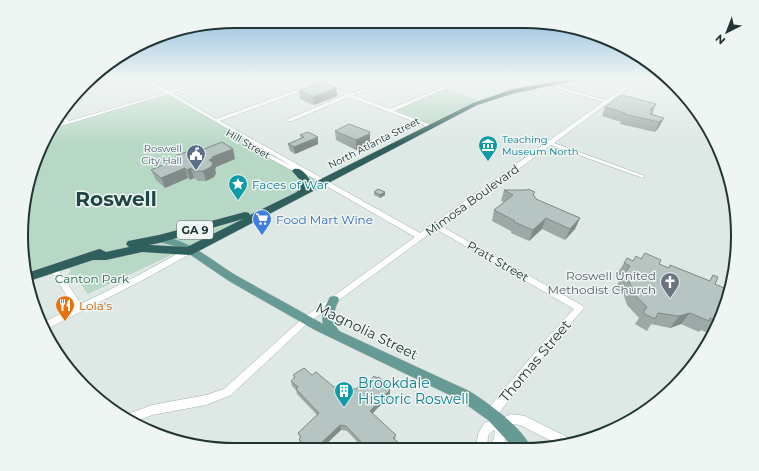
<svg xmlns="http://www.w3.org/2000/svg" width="759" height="471" font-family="Montserrat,sans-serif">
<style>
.green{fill:#b8d8c6}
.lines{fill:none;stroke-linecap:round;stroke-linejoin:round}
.minor-casing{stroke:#a2afac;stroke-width:1}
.major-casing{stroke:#bcc3c2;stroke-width:1}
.highway-casing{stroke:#bcc3c2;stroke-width:1}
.minor{fill:#fff;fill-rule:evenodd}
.major{fill:#669a95;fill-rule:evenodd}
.highway{fill:#2f605d;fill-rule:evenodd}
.wall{fill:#9da9a7}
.shaded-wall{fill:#808a88}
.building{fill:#b7c5c2;stroke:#808a88}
.labels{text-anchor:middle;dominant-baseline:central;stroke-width:3;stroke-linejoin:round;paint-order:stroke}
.far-culture-label{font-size:10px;fill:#0d838f;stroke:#eef5f3;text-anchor:start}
.far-street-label{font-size:10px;fill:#213634;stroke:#eef5f3}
.far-service-label{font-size:10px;fill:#4e5e75;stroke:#eef5f3;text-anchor:end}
.shield{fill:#eef5f3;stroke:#5e6f6d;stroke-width:1}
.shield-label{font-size:11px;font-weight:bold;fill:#213634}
.culture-label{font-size:12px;fill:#0d838f;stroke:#eef5f3;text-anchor:start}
.street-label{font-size:12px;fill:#213634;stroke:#eef5f3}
.shop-label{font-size:12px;fill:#366cbe;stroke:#eef5f3;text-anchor:start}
.worship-label{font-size:12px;fill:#5b616d;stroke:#eef5f3;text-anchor:end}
.park-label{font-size:12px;fill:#2f694e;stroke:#eef5f3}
.food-label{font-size:12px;fill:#c56008;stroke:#eef5f3;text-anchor:start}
.near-street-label{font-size:14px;fill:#213634;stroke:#eef5f3}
.near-culture-label{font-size:14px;fill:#0d838f;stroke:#eef5f3;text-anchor:start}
.town-label{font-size:20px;font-weight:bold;fill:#1f4643;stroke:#eef5f3}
.rim{fill:none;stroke:#213634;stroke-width:2}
</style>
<rect width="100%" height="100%" fill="#dee8e5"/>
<!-- green -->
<path class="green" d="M445,89L477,100L430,124L395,110Z
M169,93L230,131L321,181L189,247L88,294L74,275H68L71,271L65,264L27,275L21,235L32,167L52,127Z"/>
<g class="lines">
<!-- minor casing -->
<g class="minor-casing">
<path id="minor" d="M111,79H116L85,87L87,84Z
M143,79H147L169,91L212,79H217L216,80L172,93L216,119L305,87H307V89L220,121L420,233L603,102L565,91L540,80L539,79H544L567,89L606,100L636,79H640L554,143L645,176L642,178L640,177L551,145L441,226L583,306L584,308L552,345L495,418L491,419L487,418L486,414L487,410L546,339L574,309L436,229L309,322L231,395L206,405L152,415L134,422L125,417V415L152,405L206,395L224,389L303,318L415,237L297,169V171H293L263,155V153H267L292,166L168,94L51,129L52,126L65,122L57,116L60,114L69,121L165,93Z
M305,79H310L349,94L398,79H403L402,80L353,95L390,109L462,79H467L394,111L433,126V127L431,128L349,97L292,121H288V119L345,95Z
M186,249H192L193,251L192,253L141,281L45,330L42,323L74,307L49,268L50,266H56L81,304L135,277Z
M511,414L525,416L573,440L574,443L561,446L520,425L512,424L506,427L505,441L499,449H476L478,434L485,422L500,419ZM495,430L494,439L487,448L488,436L492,431Z"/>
</g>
<!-- major casing -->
<g class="major-casing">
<path id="major" d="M159,236C189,239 212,261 237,276C266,292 295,308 323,324C321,314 325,306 330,297L334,296L338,297L339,300C333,312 331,320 339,331L469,391C487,402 525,429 531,449H515L488,420L460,400L315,330L229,281L179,247L156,241L154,239L156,237Z"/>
</g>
<!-- highway casing -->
<g class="highway-casing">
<path id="highway" d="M571,79H582L515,93L477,105L193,254L189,255L142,252L106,260H93L29,281L27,273L96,250L100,249L106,252L129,247L126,244L128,241L159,235L245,212L249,213L250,215L297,192L301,181L292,171L294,169C302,167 306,175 311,181L309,185L473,103L514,89ZM243,219L187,247L149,245L159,243Z"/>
</g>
<!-- minor -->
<use href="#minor" class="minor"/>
<!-- major -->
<use href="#major" class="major"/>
<!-- highway -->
<use href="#highway" class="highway"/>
</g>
<!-- wall -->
<path class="wall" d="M336,88L337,96L314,105L300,99L299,91Z
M656,104L652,114L664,118L659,127L655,132L620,124L621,122L602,116L605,107Z
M335,131L370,132V142L369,143L356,150L336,140Z
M300,135L318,144L295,154L290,151L288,144L301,138Z
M202,150L235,159L216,167V168L215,169L216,173L214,177L206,181H198L194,178L190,180L188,178L165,188L156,180L151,170L174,161L173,159L178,157L177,155L195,151Z
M504,190L534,195L536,199L580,218L575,229L565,240L542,229L529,241L511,233V231L492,221L494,210L504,202L501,201Z
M374,192L385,195L380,198L374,195Z
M641,259L659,264L668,268L670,265L709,281L713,275L715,284L731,291L713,326L708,333L701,330L699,332L681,324L670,328L651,324L647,331L635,324L639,318L627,305L623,293L615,289L622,276L617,274L624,263Z
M293,375H312L334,387L356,389L369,381L387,385V387L390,390V395L372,414L396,435L395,440L398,442L397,447L396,449H364L347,431L341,430L321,449H304L300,444L299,439L300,438L298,433L317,415L297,394L296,390L292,386L291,381L294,378Z"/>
<!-- shaded-wall -->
<path class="shaded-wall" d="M336,88L337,96L314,105L313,97Z
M656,104L652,112H653L649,120L650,110Z
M664,118L659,127L655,132L659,122Z
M370,132V142L369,143L356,150V140Z
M318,137V144L295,154L294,147Z
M233,149L235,159L216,167V168L215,169L216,173L214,177L206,181L203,171L209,160L212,157Z
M185,168L188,178L165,188L161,178Z
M191,168L194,178L190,180L187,170Z
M385,192V195L380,198V195Z
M546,218L542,229L529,241L533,230Z
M580,218L575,229L565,240L570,229Z
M690,313L681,324L670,328L679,316Z
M390,390V395L370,416V411Z
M340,425L341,430L321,449H315Z
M398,442L397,447L396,449H394V447Z"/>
<!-- building -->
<path class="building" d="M322,82L336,88L313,97L299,91Z
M622,95L656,104L650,110L653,112L650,114L664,118L659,122L624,114L625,113L605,107Z
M349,124L370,132L369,134L356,140L335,131Z
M308,132L318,137L294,147L288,144L304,137L300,135Z
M222,142L233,149L212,157L213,158L209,160L213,163L211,167L203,171H194L191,168L187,170L185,168L161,178L151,170L175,160L173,159L179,157L177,155L192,150L195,151L200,149L202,150Z
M378,189L385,192L380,195L374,192Z
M528,189L535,192L533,194L536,199L580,218L570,229L546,218L533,230L514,222L515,221L494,210L513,195L504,190H527Z
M645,253L661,260L659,264L669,268L670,265L710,281L713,275L718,277L715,284L731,291L728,297H727L716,321L710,318L709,321L690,313L679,316L658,313L655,319L643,313L647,307L634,294L629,281L621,278L630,266L624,263L627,258L633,261L636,256L641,259Z
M304,368L312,375L316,372L334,387L356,389L366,379L369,381L374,376L377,378L379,377L387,385L386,386L390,390L370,411L396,435L393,438L398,442L394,447L395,449H368L346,426L340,425L315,449H313L312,447L310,449H308L299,439L301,437L298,433L319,413L296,389L298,387L291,381L295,377L293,375Z"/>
<!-- sky -->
<linearGradient id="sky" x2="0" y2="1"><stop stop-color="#82b5dc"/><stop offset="0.54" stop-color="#f0f5f3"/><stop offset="1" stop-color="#f0f5f3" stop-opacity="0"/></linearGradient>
<rect width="759" height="145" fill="url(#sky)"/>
<!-- icons -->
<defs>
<g id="museum-pin" transform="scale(1)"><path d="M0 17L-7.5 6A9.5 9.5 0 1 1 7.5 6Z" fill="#0f9aa8" stroke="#eef5f3"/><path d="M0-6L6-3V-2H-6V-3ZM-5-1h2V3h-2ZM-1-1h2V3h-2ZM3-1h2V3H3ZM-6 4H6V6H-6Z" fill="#fff"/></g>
<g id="civic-pin" transform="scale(1)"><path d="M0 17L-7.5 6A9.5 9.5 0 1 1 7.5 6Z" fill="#5c6f8a" stroke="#eef5f3"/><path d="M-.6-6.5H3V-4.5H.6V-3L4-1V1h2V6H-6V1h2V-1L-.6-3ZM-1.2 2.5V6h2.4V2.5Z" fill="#fff"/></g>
<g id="sight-pin" transform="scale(1)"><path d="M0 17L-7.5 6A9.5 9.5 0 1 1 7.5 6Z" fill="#0f9aa8" stroke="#eef5f3"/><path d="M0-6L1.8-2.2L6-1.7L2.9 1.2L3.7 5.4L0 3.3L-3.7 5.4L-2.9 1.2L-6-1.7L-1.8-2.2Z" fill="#fff"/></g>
<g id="supermarket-pin" transform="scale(1)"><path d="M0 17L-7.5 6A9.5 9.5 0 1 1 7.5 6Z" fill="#3f7fe0" stroke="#eef5f3"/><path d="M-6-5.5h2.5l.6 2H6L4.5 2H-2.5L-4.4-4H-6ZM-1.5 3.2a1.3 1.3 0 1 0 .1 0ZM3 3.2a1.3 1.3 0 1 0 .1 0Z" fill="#fff"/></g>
<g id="church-pin" transform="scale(1)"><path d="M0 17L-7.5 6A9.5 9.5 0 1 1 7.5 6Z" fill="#6b7280" stroke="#eef5f3"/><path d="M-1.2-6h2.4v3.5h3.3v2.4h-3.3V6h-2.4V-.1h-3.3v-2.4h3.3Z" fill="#fff"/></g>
<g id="restaurant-pin" transform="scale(1)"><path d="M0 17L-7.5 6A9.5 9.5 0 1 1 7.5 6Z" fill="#e8710a" stroke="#eef5f3"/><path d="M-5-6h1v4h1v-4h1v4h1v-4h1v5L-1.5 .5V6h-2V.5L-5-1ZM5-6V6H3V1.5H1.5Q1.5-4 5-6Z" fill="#fff"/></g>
<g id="building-pin" transform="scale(1)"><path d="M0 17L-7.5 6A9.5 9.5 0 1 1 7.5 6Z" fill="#0f9aa8" stroke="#eef5f3"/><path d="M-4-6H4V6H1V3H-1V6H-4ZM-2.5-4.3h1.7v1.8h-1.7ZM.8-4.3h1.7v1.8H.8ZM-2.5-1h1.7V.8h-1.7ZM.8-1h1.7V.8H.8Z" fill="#fff"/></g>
</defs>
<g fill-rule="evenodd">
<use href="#museum-pin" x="488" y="145"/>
<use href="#civic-pin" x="196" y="154"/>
<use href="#sight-pin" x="238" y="184"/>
<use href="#supermarket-pin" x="262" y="219"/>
<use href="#church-pin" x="670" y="282"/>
<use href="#restaurant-pin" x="65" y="305"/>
<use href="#building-pin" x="344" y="391"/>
</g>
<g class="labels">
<!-- far-culture labels -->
<g class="far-culture-label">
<text x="502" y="139">Teaching<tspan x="502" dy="12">Museum North</tspan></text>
</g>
<!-- far-street labels -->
<g class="far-street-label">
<text transform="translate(374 143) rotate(-27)">North Atlanta Street</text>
<text transform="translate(248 144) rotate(30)">Hill Street</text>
</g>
<!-- far-service labels -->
<g class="far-service-label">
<text x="182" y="148">Roswell<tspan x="182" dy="12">City Hall</tspan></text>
</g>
<!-- shield labels -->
<rect class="shield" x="177" y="221" width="36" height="18" rx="3"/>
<g class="shield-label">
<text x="195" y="230">GA 9</text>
</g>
<!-- culture labels -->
<g class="culture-label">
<text x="252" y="184">Faces of War</text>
</g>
<!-- street labels -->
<g class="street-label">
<text transform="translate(472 200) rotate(-36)">Mimosa Boulevard</text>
<text transform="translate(498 261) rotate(30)">Pratt Street</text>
</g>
<!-- shop labels -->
<g class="shop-label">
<text x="276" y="219">Food Mart Wine</text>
</g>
<!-- worship labels -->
<g class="worship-label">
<text x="656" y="275">Roswell United<tspan x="656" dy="14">Methodist Church</tspan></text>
</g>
<!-- park labels -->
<g class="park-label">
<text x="92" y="278">Canton Park</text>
</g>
<!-- food labels -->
<g class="food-label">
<text x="79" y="305">Lola's</text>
</g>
<!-- near-street labels -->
<g class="near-street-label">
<text transform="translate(367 331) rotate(26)">Magnolia Street</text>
<text transform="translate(535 361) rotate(-50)">Thomas Street</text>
</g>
<!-- near-culture labels -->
<g class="near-culture-label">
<text x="358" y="383">Brookdale<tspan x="358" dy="16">Historic Roswell</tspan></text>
</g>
<!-- town labels -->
<g class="town-label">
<text x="116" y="199">Roswell</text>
</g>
</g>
<!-- crop -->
<path d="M0 0H759V471H0ZM235 28H524A207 207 0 0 1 731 235V236A207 207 0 0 1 524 443H235A207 207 0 0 1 28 236V235A207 207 0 0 1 235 28Z" fill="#eef5f3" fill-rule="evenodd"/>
<path class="rim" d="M235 28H524A207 207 0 0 1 731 235V236A207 207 0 0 1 524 443H235A207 207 0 0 1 28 236V235A207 207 0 0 1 235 28Z"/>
<!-- north arrow -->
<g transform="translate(727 32) rotate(222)" stroke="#eef5f3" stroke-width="3" paint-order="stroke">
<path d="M0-3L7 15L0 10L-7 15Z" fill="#213634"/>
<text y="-6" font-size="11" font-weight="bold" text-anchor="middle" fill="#213634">N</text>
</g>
</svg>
